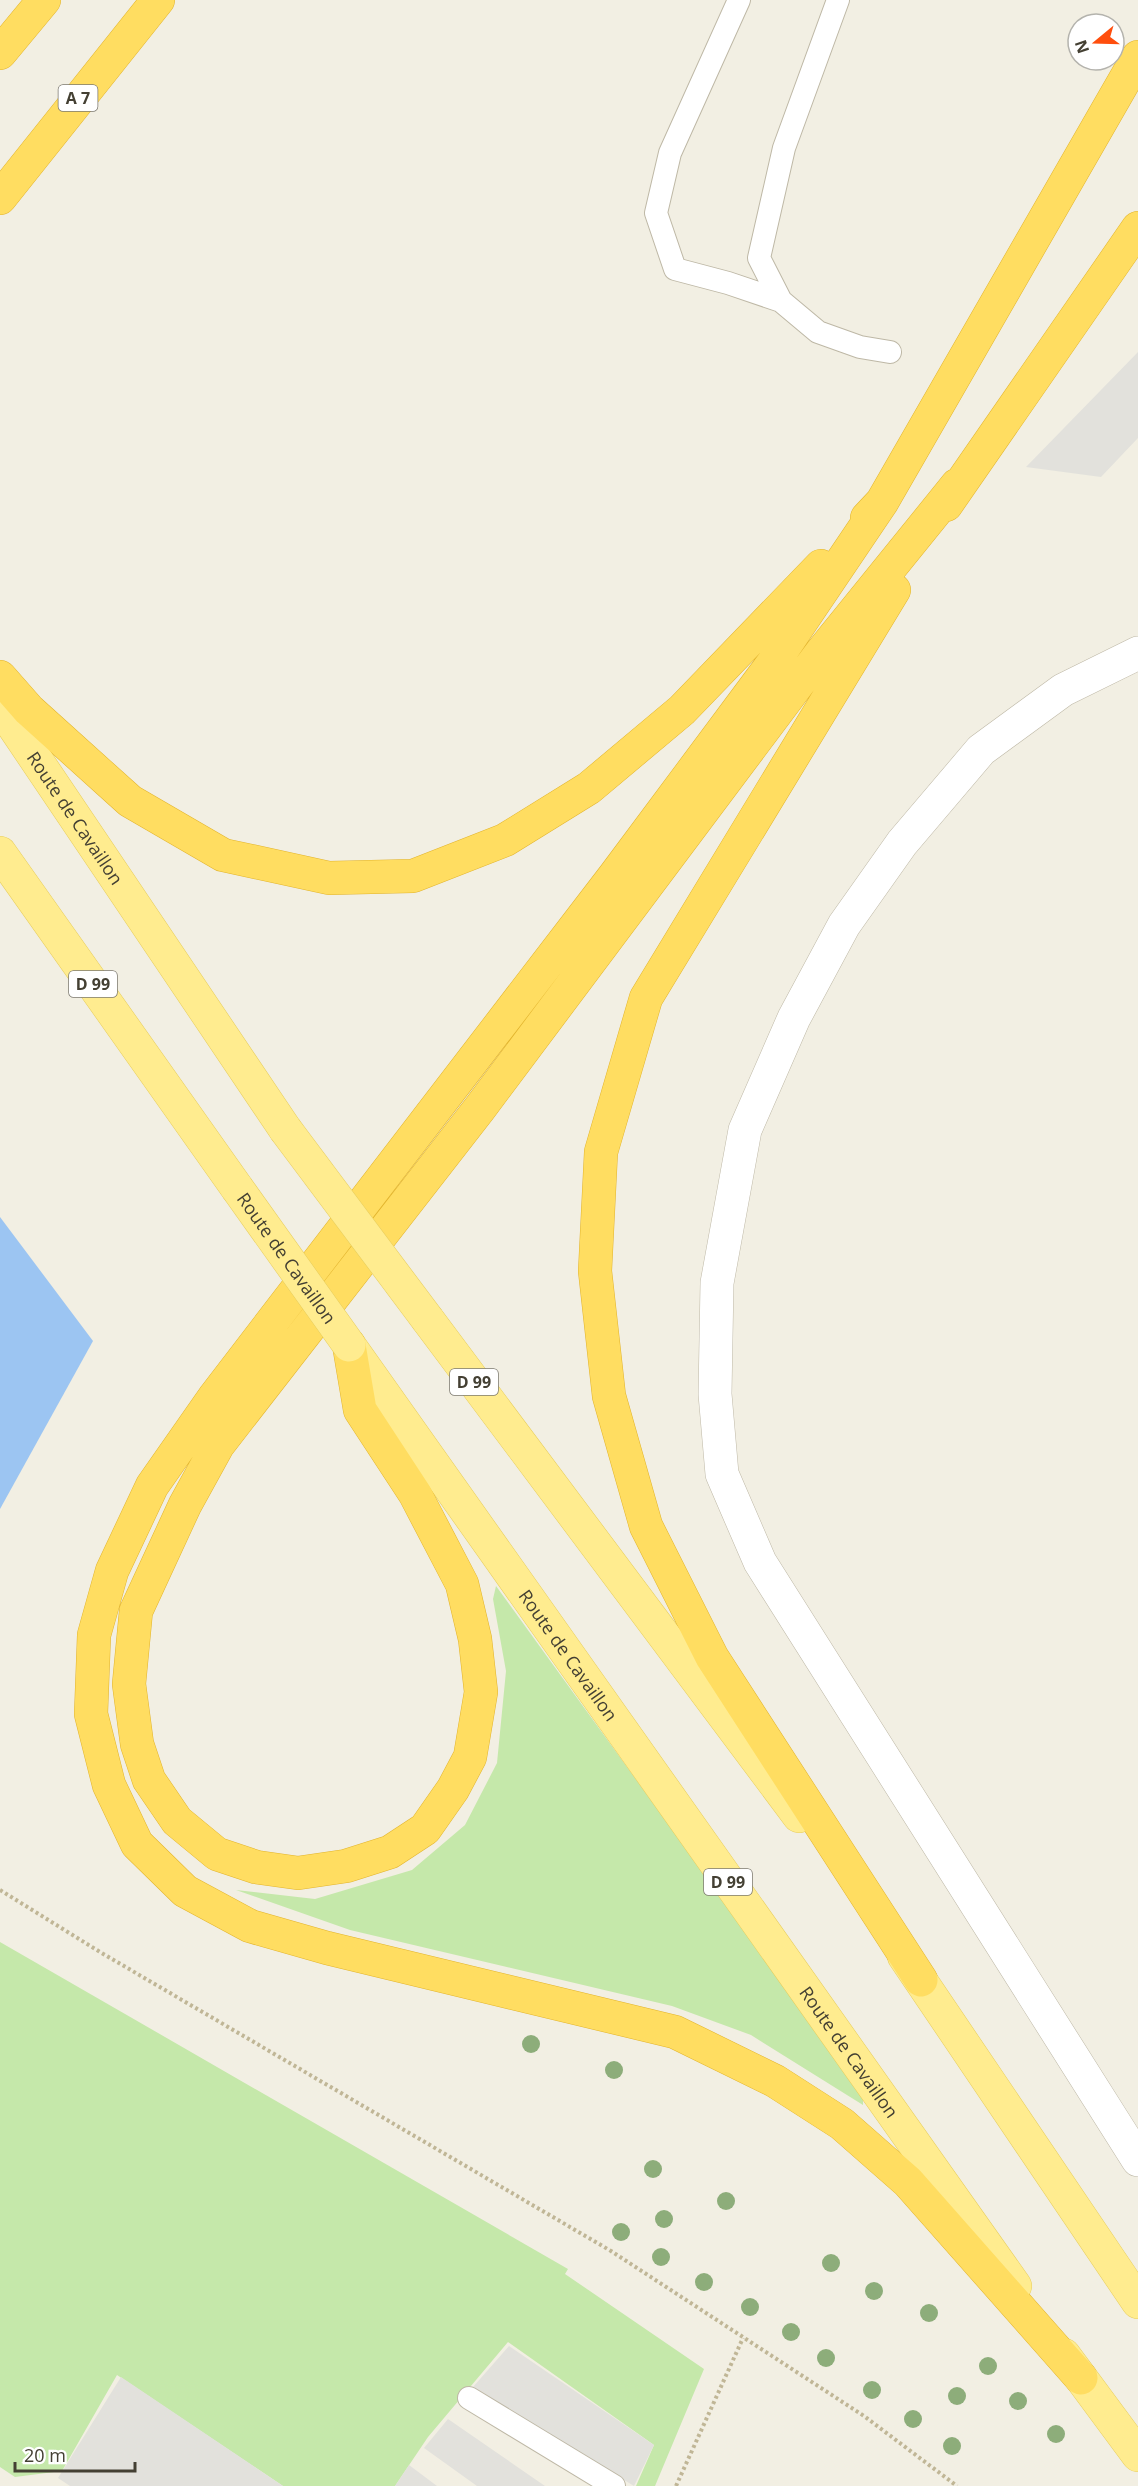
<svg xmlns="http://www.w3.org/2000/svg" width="1138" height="2486" font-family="'Open Sans',sans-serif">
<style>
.green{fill:#c5e8aa}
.parking{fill:#e2e1dc}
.water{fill:#9cc5f2}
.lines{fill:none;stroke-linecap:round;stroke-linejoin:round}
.lane-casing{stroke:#beb8a6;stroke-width:24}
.street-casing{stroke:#beb8a6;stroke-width:34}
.primary-casing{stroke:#e7cd5d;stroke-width:34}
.highway-casing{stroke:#e2b42e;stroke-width:34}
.path{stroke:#c0b696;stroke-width:4;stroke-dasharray:3 3;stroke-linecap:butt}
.lane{stroke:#fff;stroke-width:22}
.street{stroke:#fff;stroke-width:33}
.primary{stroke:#ffec8f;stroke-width:33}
.highway{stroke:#ffdd61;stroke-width:33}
.primary-bridge-casing{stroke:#e7cd5d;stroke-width:34;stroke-linecap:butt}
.primary-bridge{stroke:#ffec8f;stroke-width:33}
.tree{fill:#8dad7a}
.labels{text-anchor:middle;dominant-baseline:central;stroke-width:6;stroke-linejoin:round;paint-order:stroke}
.shield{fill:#fff;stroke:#7c7970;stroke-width:1.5}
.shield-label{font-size:16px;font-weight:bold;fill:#444033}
.street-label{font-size:18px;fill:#444033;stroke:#fff}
</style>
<rect width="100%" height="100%" fill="#f2efe3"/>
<!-- green -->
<path class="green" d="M496,1586L863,2093V2105L751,2035L672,2006L350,1930L236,1890L315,1899L412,1870L465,1825L497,1763L506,1671L493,1599Z
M0,1942L568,2269L565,2274L704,2369L655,2486H636L654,2445L508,2342L428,2437L395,2486H283L117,2375L62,2471L15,2477L0,2467Z"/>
<!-- parking -->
<path class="parking" d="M1138,352V438L1101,477L1026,467Z
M509,2346L654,2445L634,2486L473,2387Z
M121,2377L283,2486H70L58,2478Z
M448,2419L545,2486H477L424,2448Z
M409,2465L437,2486H395Z"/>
<!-- water -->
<path class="water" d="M0,1217L93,1341L0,1509Z"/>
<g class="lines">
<!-- lane casing -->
<g class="lane-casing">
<path id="lane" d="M739,0L670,153L656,213L675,269L728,283L781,301
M838,0L784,148L759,258L781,301L818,332L860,347L890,352
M469,2398L614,2486"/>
</g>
<!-- street casing -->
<g class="street-casing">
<path id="street" d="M1138,653L1063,690L981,750L902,843L844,925L794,1018L745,1130L717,1283L715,1394L722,1474L760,1562L1138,2160"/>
</g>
<!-- primary casing -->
<g class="primary-casing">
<g id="primary">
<path id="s1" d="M0,706L285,1129"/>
<path d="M0,853L237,1188"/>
<path d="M428,1320L799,1816"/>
<path id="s2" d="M349,1345L1015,2286"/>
<path d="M904,1956L1138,2302"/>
<path d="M1064,2355L1138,2455"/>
</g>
</g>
<!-- highway casing -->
<g class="highway-casing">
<path id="highway" d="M0,53L44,0
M0,198L158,0
M882,502L776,659L615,875L215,1396L152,1486L112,1571L94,1635L91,1714L109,1785L137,1844L185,1891L250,1926L327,1948L675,2032L775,2081L842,2124L908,2182L1081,2378
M946,505L1138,228
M867,518L882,502L1138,57
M894,590L646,998L601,1152L595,1271L609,1396L646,1526L712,1657L921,1980
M0,677L29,710L130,801L223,855L329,878L413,876L505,840L589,788L682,710L821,566
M349,1345L360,1410L415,1494L462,1584L475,1639L481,1692L470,1757L453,1789L425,1829L390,1852L346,1866L298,1873L256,1867L217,1854L177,1821L149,1780L137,1744L129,1684L136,1611L185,1505L218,1445L480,1108L821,653L957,485"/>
</g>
<!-- path -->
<path class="path" d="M0,1890L100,1952L611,2251L864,2416L957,2486
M676,2486L743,2338"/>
<!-- lane -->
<use href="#lane" class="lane"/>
<!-- street -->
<use href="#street" class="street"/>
<!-- primary -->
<use href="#primary" class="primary"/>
<!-- highway -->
<use href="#highway" class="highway"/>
<!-- primary-bridge casing -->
<g class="primary-bridge-casing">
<g id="primary-bridge">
<path d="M285,1129L428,1320"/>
<path id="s3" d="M237,1188L349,1345"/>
</g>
</g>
<!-- primary-bridge -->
<use href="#primary-bridge" class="primary-bridge"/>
</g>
<!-- trees -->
<g class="tree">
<circle cx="531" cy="2044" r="9"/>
<circle cx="614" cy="2070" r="9"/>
<circle cx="653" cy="2169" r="9"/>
<circle cx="726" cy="2201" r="9"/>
<circle cx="664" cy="2219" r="9"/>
<circle cx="621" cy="2232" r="9"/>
<circle cx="661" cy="2257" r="9"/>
<circle cx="831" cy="2263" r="9"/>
<circle cx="704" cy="2282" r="9"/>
<circle cx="874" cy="2291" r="9"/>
<circle cx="750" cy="2307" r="9"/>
<circle cx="929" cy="2313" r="9"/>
<circle cx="791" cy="2332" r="9"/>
<circle cx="826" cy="2358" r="9"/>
<circle cx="988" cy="2366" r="9"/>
<circle cx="872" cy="2390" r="9"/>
<circle cx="957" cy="2396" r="9"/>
<circle cx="1018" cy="2401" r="9"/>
<circle cx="913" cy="2419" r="9"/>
<circle cx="1056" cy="2434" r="9"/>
<circle cx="952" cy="2446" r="9"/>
</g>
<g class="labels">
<!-- shield labels -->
<g class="shield">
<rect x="58.5" y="85" width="39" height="26" rx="4.5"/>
<rect x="69" y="971" width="48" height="26" rx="4.5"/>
<rect x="450" y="1369" width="48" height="26" rx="4.5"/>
<rect x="704" y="1869" width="48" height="26" rx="4.5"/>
</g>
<g class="shield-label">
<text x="78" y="98">A 7</text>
<text x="93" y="984">D 99</text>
<text x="474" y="1382">D 99</text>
<text x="728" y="1882">D 99</text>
</g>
<!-- street labels -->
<g class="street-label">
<text stroke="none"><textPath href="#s1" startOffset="135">Route de Cavaillon</textPath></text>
<text stroke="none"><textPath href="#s3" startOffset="86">Route de Cavaillon</textPath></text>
<text stroke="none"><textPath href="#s2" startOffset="380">Route de Cavaillon</textPath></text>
<text stroke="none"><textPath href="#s2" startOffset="866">Route de Cavaillon</textPath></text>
</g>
</g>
<!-- north arrow -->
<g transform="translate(1096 42) rotate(251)"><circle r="28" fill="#ffffff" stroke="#b4b3ad" stroke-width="1.5"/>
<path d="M0-4.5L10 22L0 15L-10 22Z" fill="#ff4e0d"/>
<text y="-9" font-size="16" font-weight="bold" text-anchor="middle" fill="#444033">N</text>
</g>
<!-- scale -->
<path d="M15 2462v9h120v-9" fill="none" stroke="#444033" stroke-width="3"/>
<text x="24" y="2462" font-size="18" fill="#444033" stroke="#ffffff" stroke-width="4.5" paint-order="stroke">20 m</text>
</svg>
